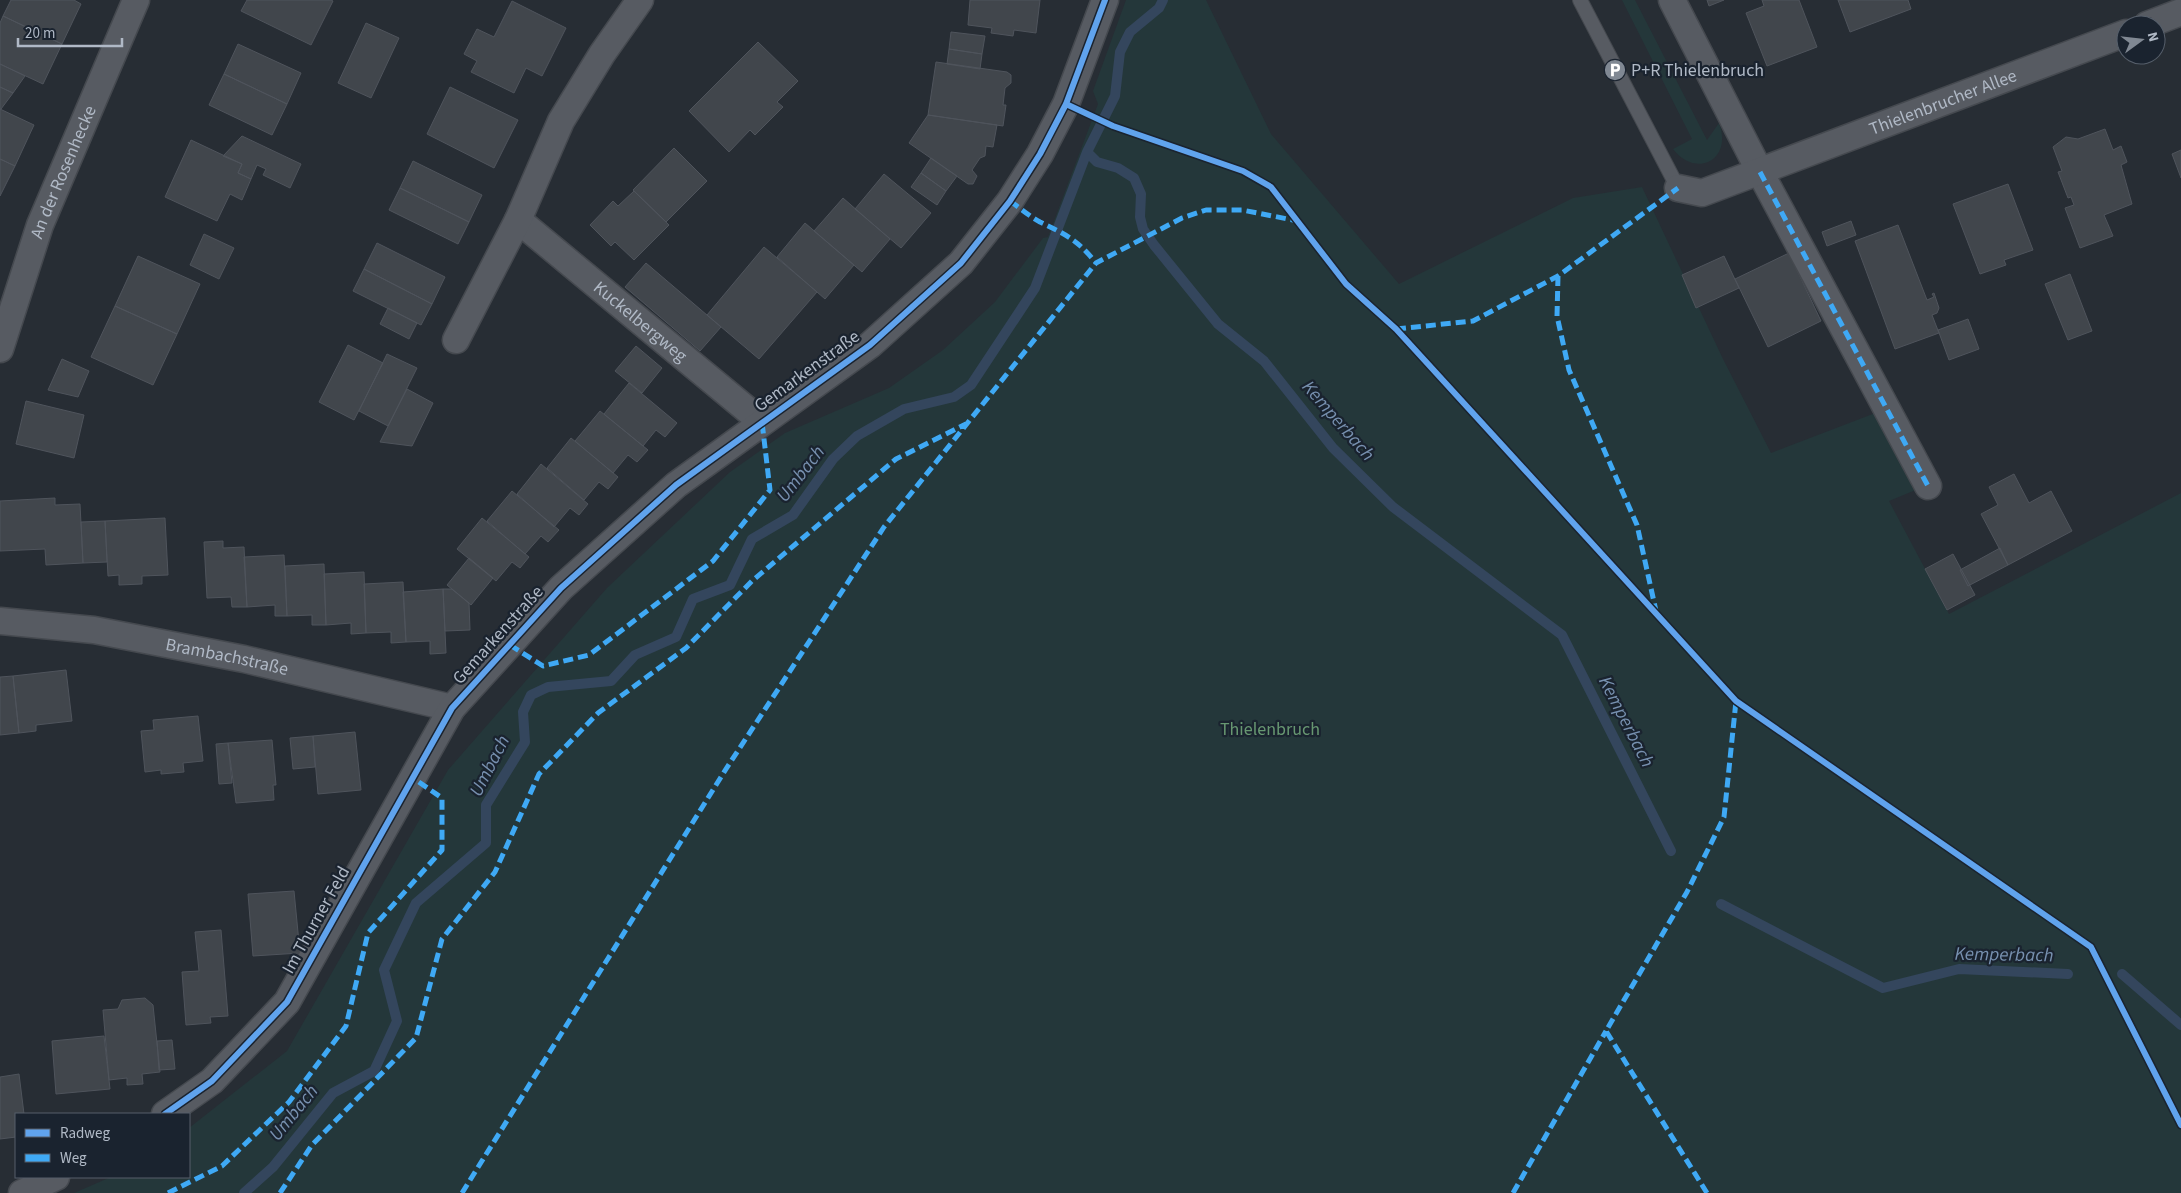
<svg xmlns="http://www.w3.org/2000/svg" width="2181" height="1193" font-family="'Source Sans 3',sans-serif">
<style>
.green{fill:#24373a}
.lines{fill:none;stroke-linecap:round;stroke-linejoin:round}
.stream{stroke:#34465d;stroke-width:10}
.building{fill:#41464c;stroke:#4f545c}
.lane-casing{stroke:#45494f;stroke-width:16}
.street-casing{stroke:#45494f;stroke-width:29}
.lane{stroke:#575b62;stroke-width:14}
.street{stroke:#575b62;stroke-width:26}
.quiet{stroke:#3fa9f5;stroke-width:5;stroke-dasharray:10 5;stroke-linecap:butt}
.cycleway-casing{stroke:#1a232f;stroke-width:9}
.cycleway{stroke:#60a3ed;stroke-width:6}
.labels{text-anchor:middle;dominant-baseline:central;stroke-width:4.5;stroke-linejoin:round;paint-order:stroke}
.poi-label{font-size:18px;fill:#b0b9c6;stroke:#1a232f;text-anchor:start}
.street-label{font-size:18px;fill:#b0b9c6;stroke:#1a232f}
.park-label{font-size:18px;fill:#679771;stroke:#1a232f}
.water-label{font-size:19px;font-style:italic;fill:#7790af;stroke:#1a232f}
</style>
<rect width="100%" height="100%" fill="#272d34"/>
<!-- green -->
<path class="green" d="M1126,0H1206L1271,134L1399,284L1573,198L1642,187L1723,359L1771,453L1878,412L1918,489L1889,501L1949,614L2181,493V1193H74L111,1177H189V1128L287,1051L448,770L607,588L730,472L785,433L889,388L943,350L995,302L1043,238L1048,237L1098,104L1093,91Z
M1622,0H1635L1707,140L1719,123C1733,160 1696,179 1673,149L1692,139Z"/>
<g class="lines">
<!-- stream -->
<path class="stream" d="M1163,0L1159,8L1130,32L1120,52L1115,96L1087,152L1097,162L1118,168L1134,178L1141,194L1140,217L1143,229L1154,245L1218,324L1264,361L1333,448L1393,507L1562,635L1671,851
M1721,904L1883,988L1959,969L2068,974
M2122,974L2181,1025
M244,1193L273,1167L333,1093L374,1071L397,1021L384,970L416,903L486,843V805L525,742L523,712L531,695L548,687L611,681L635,655L676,637L693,599L730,585L752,539L793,515L833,459L857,436L904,409L954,397L971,385L1035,288L1087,152"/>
</g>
<!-- building -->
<path class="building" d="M11,0H74L81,4L62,44L3,16Z
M247,0H331L333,1L311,45L241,11Z
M970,0H1040L1036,33L1014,30L1013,36L991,33L992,28L968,25Z
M1707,0H1724L1709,6Z
M1762,0H1799L1817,47L1767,66L1746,13L1764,6Z
M1838,0H1908L1911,9L1850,32Z
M512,1L566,28L542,76L526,68L514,93L471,72L477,61L464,54L477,29L494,37Z
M3,16L62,44L43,84L0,64V23Z
M366,23L399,38L371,98L338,83Z
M951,32L985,36L982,54L949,49Z
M758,42L798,81L777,102L783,107L755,135L750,130L729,152L689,111Z
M238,44L301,73L287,104L224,74Z
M949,49L982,54L980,69L947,64Z
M936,62L1007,72L1011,75V83L1005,88L1003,105H1006L1003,126L928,115Z
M0,64L25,76L13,93L0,87Z
M224,74L287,104L272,135L209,105Z
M0,87L13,93L1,109H0Z
M450,87L518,120L494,168L427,134Z
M0,109L34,125L15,166L0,159Z
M928,115L997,125L993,147L986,146L985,156L980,158L972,170L977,176L973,184H968L909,143Z
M2105,129L2113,150L2121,146L2127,162L2121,165L2132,204L2104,215L2113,236L2080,248L2065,208L2074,205L2071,197L2068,198L2058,172L2062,171L2053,147L2066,137L2078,139Z
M242,136L301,164L290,188L263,175L266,169L257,165L251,179L238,173L242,164L223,156Z
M191,140L242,164L238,173L251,179L242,200L230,194L217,221L165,197Z
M674,148L707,181L666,222L633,190Z
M2181,150V178L2172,154Z
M931,158L957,176L946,191L921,173Z
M0,159L15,166L0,196Z
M413,161L482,195L469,222L400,188Z
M921,173L946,191L937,205L911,187Z
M884,174L931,213L901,248L855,209Z
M2008,184L2033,250L2004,260L2006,265L1980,274L1953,204Z
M400,188L469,222L458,244L389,210Z
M634,191L669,225L634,260L615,242L611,246L590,225L613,201L618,206Z
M843,198L890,239L862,272L814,231Z
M1851,221L1856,235L1827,246L1822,232Z
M805,223L854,265L825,299L777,257Z
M1898,225L1927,300L1934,297L1932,294L1934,293L1939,308L1937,313L1932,315L1939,333L1895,349L1855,241Z
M204,234L234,248L219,279L190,265Z
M377,243L445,277L432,304L364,269Z
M764,247L817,292L759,359L707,315Z
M1789,253L1821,321L1768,347L1735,279Z
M138,256L200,284L177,334L115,306Z
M1724,256L1739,288L1696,308L1682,275Z
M646,263L721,327L700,351L625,287Z
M364,269L432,304L421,325L353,291Z
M2070,274L2092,331L2068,340L2045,284Z
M115,306L177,334L153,385L91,357Z
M388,308L417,323L409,339L380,324Z
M1968,319L1979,349L1949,360L1938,330Z
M348,345L383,363L354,420L319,402Z
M636,346L662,368L642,393L615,371Z
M387,354L417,368L388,426L359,411Z
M62,359L89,371L78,397L48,390Z
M629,383L677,423L665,437L656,430L643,446L604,414Z
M407,389L433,403L412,446L380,442Z
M26,401L84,415L74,458L16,444Z
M600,411L648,450L637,462L628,455L613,473L575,441Z
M571,438L618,477L608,489L599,482L584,500L547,468Z
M541,464L588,504L579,515L570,508L554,527L517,494Z
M2014,474L2029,503L2051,491L2072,531L2008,565L1981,514L1998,505L1989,487Z
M512,491L559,530L548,542L541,536L525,554L487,521Z
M55,498V505L80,504L83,563L46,565L45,549L0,551V501Z
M165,518L168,575L142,576V584L119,585V575L108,576L105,521Z
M482,518L529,557L520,568L512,562L496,581L457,549Z
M105,521L107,562L83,563L81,522Z
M223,541V548L244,547L247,607H232L231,597L207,598L204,542Z
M2000,548L2008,565L1968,586L1960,570Z
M1953,554L1975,595L1947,610L1925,569Z
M284,555L287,616H275V605L247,607L244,557Z
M469,558L493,578L471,605L447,585Z
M324,564L326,625H312V615L287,616L285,566Z
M364,572L366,633L351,634V623L326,625L324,574Z
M403,582L406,642L391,643V632L366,633L364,584Z
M443,589H452L469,603L470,630L445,631Z
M443,589L446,653L430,654V641L406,642L403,592Z
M66,670L72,721L36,725V731L19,733L13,676Z
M13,676L19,733L0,735V677Z
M198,716L203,761L183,763L184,772L161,774V770L145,772L141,731L154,730L153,720Z
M355,732L361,790L318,794L313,736Z
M313,736L315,767L293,769L290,738Z
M272,740L276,785H273L274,800L236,803L228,743Z
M228,743L232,783L219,784L216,744Z
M294,891L300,953L253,956L248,894Z
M221,930L228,1016L210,1017L211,1023L186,1025L182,972L199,971L195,932Z
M145,998L153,1005L160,1072L142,1074L143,1084L127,1085V1078L109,1080L103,1010L118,1009L122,1000Z
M104,1036L110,1089L56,1094L52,1041Z
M172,1040L175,1069L159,1070L157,1041Z
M19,1074L24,1114H16V1137L0,1139V1077Z"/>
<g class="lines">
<!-- lane casing -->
<g class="lane-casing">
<path id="lane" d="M1580,0L1678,188"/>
</g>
<!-- street casing -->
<g class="street-casing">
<g id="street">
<path d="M1672,0L1760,172L1928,486"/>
<path d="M2147,25L2181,12"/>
<path id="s1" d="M1678,188L1702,193L2126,33"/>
<path id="s2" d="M518,220L762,422"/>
<path d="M456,340L518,220L561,121L602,54L640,0"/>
<path id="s3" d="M0,349L40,225L136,0"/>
<path id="s4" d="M0,621L94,630L244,659L452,708"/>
<path d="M165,1114L212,1081L287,1002L452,708L561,588L676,485L870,345L961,263L1010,201L1040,154L1066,104L1105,0"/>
<path d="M22,1193L56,1177"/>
</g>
</g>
<!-- lane -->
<use href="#lane" class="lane"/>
<!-- street -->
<use href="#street" class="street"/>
<!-- quiet -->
<path class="quiet" d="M1760,172L1928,486
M1010,201C1020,208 1029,216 1040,222C1065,234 1078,240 1096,263
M1558,276L1557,316L1569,370L1637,525L1656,611
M1396,329L1473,321L1558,276L1678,188
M510,645L543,666L589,655L713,561L770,490L762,422
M168,1193L222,1166L289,1102L346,1026L368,933L442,850V798L413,778
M280,1193L312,1145L416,1038L442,939L495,872L539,774L598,713L686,648L752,581L896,459L966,424
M462,1193L726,769L884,527L1096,263L1182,218L1206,210H1242L1298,221
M1513,1193L1606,1031
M1707,1193L1606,1031L1687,892L1724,817L1736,701"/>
<!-- cycleway casing -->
<g class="cycleway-casing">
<path id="cycleway" d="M1066,104L1113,126L1243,171L1271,187L1346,284L1396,329L1736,701L2091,947L2181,1125
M165,1114L212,1081L287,1002L452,708L561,588L676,485L870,345L961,263L1010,201L1040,154L1066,104L1105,0"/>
</g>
<!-- cycleway -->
<use href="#cycleway" class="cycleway"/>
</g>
<!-- icons -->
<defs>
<g id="parking-disc" transform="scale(1.125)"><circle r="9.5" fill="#808893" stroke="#1a232f"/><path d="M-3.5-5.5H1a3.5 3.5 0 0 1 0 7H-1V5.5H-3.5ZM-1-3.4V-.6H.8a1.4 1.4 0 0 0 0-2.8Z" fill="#fff"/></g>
</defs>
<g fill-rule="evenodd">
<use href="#parking-disc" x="1615" y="70"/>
</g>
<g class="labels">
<!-- poi labels -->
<g class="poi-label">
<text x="1631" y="70">P+R Thielenbruch</text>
</g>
<!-- street labels -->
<g class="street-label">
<text stroke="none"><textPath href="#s1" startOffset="282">Thielenbrucher Allee</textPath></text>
<text stroke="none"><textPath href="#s3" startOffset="188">An der Rosenhecke</textPath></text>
<text stroke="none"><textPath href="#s2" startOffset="159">Kuckelbergweg</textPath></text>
<text transform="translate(807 371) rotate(-36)">Gemarkenstraße</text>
<text transform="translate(498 635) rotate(-48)">Gemarkenstraße</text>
<text stroke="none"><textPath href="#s4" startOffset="230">Brambachstraße</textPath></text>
<text transform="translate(316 920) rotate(-61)">Im Thurner Feld</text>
</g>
<!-- park labels -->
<g class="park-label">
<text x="1270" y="729">Thielenbruch</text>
</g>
<!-- water labels -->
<g class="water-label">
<text transform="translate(1338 421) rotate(49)">Kemperbach</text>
<text transform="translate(801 474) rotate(-52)">Umbach</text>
<text transform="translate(1626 722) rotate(63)">Kemperbach</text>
<text transform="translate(490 766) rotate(-63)">Umbach</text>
<text transform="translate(2004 955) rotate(1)">Kemperbach</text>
<text transform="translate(294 1113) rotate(-51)">Umbach</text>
</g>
</g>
<!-- legend -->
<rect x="15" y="1113" width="175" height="65" fill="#1a232f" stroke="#565f6b"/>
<rect x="25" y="1129" width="25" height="8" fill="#60a3ed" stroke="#565f6b"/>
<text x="60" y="1138" font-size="15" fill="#b0b9c6">Radweg</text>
<rect x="25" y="1154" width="25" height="8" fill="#3fa9f5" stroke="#565f6b"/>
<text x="60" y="1163" font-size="15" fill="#b0b9c6">Weg</text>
<!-- north arrow -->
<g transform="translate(2141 40) rotate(75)"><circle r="24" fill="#1a232f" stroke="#565f6b"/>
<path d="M0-4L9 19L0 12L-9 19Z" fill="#808893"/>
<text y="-8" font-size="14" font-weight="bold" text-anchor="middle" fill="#b0b9c6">N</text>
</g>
<!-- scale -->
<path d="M18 38v8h104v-8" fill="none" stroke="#b0b9c6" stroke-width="2.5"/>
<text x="25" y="38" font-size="15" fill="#b0b9c6" stroke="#1a232f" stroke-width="4" paint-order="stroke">20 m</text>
</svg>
